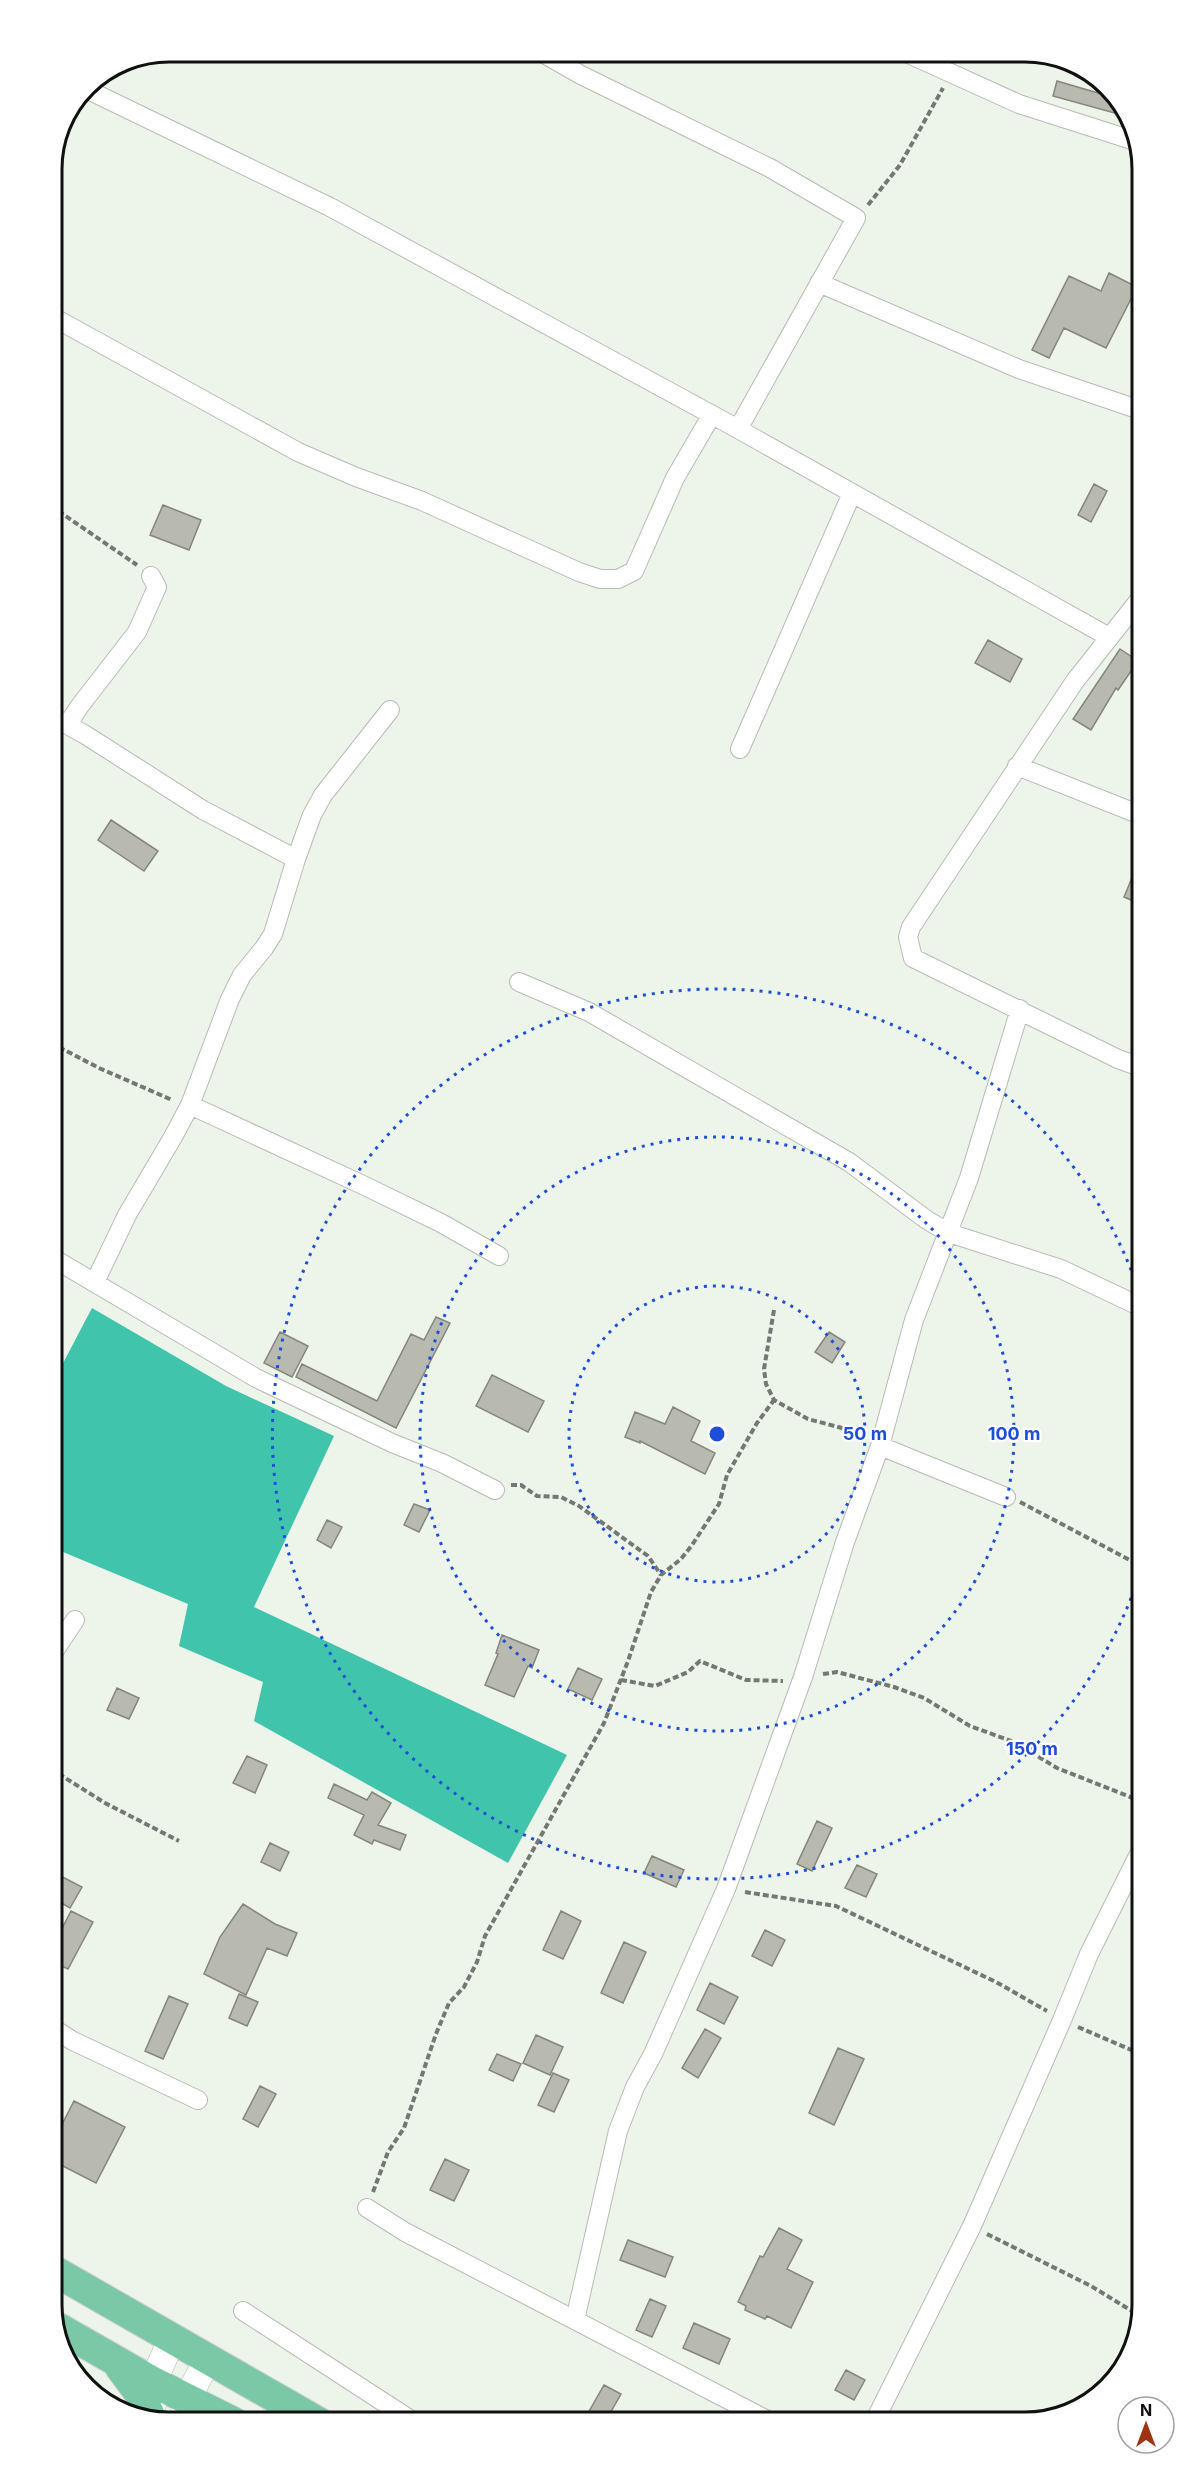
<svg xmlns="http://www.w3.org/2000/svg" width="1194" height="2473" font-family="Inter,sans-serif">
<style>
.water{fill:#40c4ac}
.building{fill:#b8baaf;stroke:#84867c;stroke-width:1.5}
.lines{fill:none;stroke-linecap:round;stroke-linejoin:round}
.street-casing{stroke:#b5bcb3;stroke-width:20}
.secondary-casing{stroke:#b5bcb3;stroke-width:28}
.primary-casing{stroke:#cfcfcf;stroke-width:32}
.path{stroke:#747872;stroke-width:4;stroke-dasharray:6 3;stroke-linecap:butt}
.street{stroke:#fff;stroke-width:18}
.secondary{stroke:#fff;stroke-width:27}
.primary{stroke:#7ac8a6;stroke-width:30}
.ring{fill:none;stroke:#1d4ed8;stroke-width:3;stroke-dasharray:3 6}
.rim{fill:none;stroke:#0f110e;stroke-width:3}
.centre{fill:#1d4ed8;stroke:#fff;stroke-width:3}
.ring-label{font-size:18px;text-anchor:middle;font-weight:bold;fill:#1d4ed8;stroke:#fff;stroke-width:4.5;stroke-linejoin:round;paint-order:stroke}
</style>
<rect width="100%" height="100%" fill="#edf4ea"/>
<!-- water -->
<path class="water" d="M92,1308L226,1386L334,1436L254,1607L567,1755L508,1863L254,1721L263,1682L179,1646L188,1604L51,1547V1386Z"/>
<!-- building -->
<path class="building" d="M1057,81L1115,98L1129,117L1053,96Z
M1109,273L1137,287L1106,348L1064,328L1049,358L1032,350L1069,276L1101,291Z
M1094,484L1107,491L1091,522L1078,515Z
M163,505L201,520L189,550L150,535Z
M988,640L1022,659L1010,682L975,663Z
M1120,649L1138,661L1118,690L1116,688L1091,730L1073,719Z
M111,820L158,851L144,871L98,840Z
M1143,851V905L1124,897Z
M436,1317L450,1323L396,1428L296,1377L302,1364L377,1401L411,1334L424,1340Z
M280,1332L308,1346L292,1377L264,1363Z
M829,1332L845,1342L832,1363L815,1352Z
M492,1375L544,1401L528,1432L476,1406Z
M673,1407L700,1421L691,1441L715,1453L705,1474L640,1441V1443L625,1437L635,1412L665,1424Z
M414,1504L430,1510L419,1532L404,1525Z
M327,1520L342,1527L331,1548L317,1540Z
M502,1635L539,1650L532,1668L528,1666L514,1697L485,1685L498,1654L496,1653Z
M578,1668L602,1679L592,1700L568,1689Z
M117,1688L139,1698L129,1719L107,1710Z
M247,1756L267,1765L255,1793L233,1783Z
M334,1784L367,1800L372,1792L391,1803L378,1825L406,1835L400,1850L374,1840L372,1844L354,1835L364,1815L328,1798Z
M817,1821L832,1828L812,1871L797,1864Z
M270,1843L289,1852L280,1871L261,1862Z
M652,1856L684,1870L676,1887L644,1873Z
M857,1865L877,1874L866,1897L845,1888Z
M51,1871L82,1887L70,1908L51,1897Z
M243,1904L275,1924L297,1933L287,1956L267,1948L246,1995L204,1974L220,1937Z
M71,1911L93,1922L68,1969L51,1961V1950Z
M561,1911L581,1921L563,1959L543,1950Z
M765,1930L785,1940L772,1966L752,1956Z
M624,1942L646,1952L623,2003L601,1993Z
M710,1983L738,1997L724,2024L697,2010Z
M239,1994L258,2002L247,2026L229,2018Z
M169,1996L188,2004L163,2059L145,2051Z
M705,2029L721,2038L698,2078L682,2068Z
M536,2035L563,2047L550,2075L523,2063Z
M838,2048L864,2059L834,2125L809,2113Z
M497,2054L521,2064L513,2081L489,2070Z
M553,2073L569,2080L554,2112L538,2105Z
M260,2086L276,2094L258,2127L243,2119Z
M74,2101L125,2127L96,2183L51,2160V2146Z
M445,2159L469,2170L454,2201L430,2190Z
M779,2228L802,2240L787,2269L813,2282L791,2328L767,2316L765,2319L745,2310L746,2306L738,2302L760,2256L763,2257Z
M628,2240L673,2257L665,2277L620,2260Z
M650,2299L666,2306L652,2337L636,2330Z
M694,2323L730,2339L719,2364L683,2348Z
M846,2370L865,2380L854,2400L835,2390Z
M604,2385L621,2394L605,2422H583Z"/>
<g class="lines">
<!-- street casing -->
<g class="street-casing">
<path id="street" d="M539,51L581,75L770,168L856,218L738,429
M902,51L1019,104L1138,142
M84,88L330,207L729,424L1109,637
M819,283L1019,369L1143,411
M51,316L298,452L356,477L422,501L579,572L600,579H618L634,571L675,478L711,416
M51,716L84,734L203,810L296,859
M68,724L79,707L137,632L157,587L151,576
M740,749L852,493
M1017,766L1143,816
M519,982L589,1012L849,1162L927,1220L949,1233L1061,1269L1143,1308
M1143,1068L1118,1059L913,958L908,937L911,927L1075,681L1143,595
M190,1105L365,1186L441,1223L499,1256
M51,1257L256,1378L392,1443L442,1463L495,1490
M95,1282L127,1215L173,1137L190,1105L230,999L242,975L264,948L273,934L296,859L312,815L323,795L390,710
M880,1446L1006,1497
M51,1656L75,1620
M51,2027L73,2041L198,2100
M367,2208L405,2232L771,2422
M243,2311L414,2422
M575,2320L618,2131L635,2087L653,2054L726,1889L803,1677L845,1542L880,1446L914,1320L969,1178L1020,1009
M874,2422L972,2226L1062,2020L1089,1954L1143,1846"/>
</g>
<!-- secondary casing -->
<g class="secondary-casing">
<path id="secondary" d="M153,2403V2382L172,2339
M183,2422L187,2399L208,2359"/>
</g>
<!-- primary casing -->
<g class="primary-casing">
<path id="primary" d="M51,2269L318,2422
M55,2326L153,2382L233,2422
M120,2367L140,2394L151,2418"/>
</g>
<!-- path -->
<path class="path" d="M868,205L900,165L943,88
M51,506L137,565
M51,1043L99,1068L172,1100
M774,1310L764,1369L766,1384L774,1400L808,1419L842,1428L863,1439
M511,1485H521L537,1496L561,1497L579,1506L648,1556L661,1575
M1020,1502L1143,1567
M823,1674L837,1672L894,1687L924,1698L970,1726L1014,1742L1057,1768L1143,1802
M621,1680L655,1686L688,1672L700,1661L746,1680L783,1681
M51,1769L105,1803L179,1841
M745,1892L836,1906L996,1982L1047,2011
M1078,2027L1143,2055
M373,2192L388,2152L404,2128L436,2034L449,2003L464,1987L477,1962L485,1936L604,1723L628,1661L651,1592L661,1575L681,1559L692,1545L719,1504L727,1475L757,1423L774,1400
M987,2234L1091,2286L1140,2316"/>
<!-- street -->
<use href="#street" class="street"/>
<!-- secondary -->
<use href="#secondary" class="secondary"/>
<!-- primary -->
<use href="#primary" class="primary"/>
</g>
<!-- distance rings -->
<g class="ring">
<circle cx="717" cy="1434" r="148"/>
<circle cx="717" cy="1434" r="297"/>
<path d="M1143 1564A445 445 0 1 1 1143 1304"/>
</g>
<!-- crop -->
<path d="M0 0H1194V2473H0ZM169 62H1025A107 107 0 0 1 1132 169V2305A107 107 0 0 1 1025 2412H169A107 107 0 0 1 62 2305V169A107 107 0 0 1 169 62Z" fill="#fff" fill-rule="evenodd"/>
<path class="rim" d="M169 62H1025A107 107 0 0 1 1132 169V2305A107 107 0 0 1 1025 2412H169A107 107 0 0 1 62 2305V169A107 107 0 0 1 169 62Z"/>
<circle cx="717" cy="1434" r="9" class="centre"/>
<g class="ring-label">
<text x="865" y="1440">50 m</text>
<text x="1014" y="1440">100 m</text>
<text x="1032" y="1755">150 m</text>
</g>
<!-- north arrow -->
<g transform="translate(1146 2425)"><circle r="28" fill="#ffffff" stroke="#9fa09f" stroke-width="1.5"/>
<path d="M0-4.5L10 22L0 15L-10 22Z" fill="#9c3415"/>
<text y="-9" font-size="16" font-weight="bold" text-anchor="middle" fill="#0f110e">N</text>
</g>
</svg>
